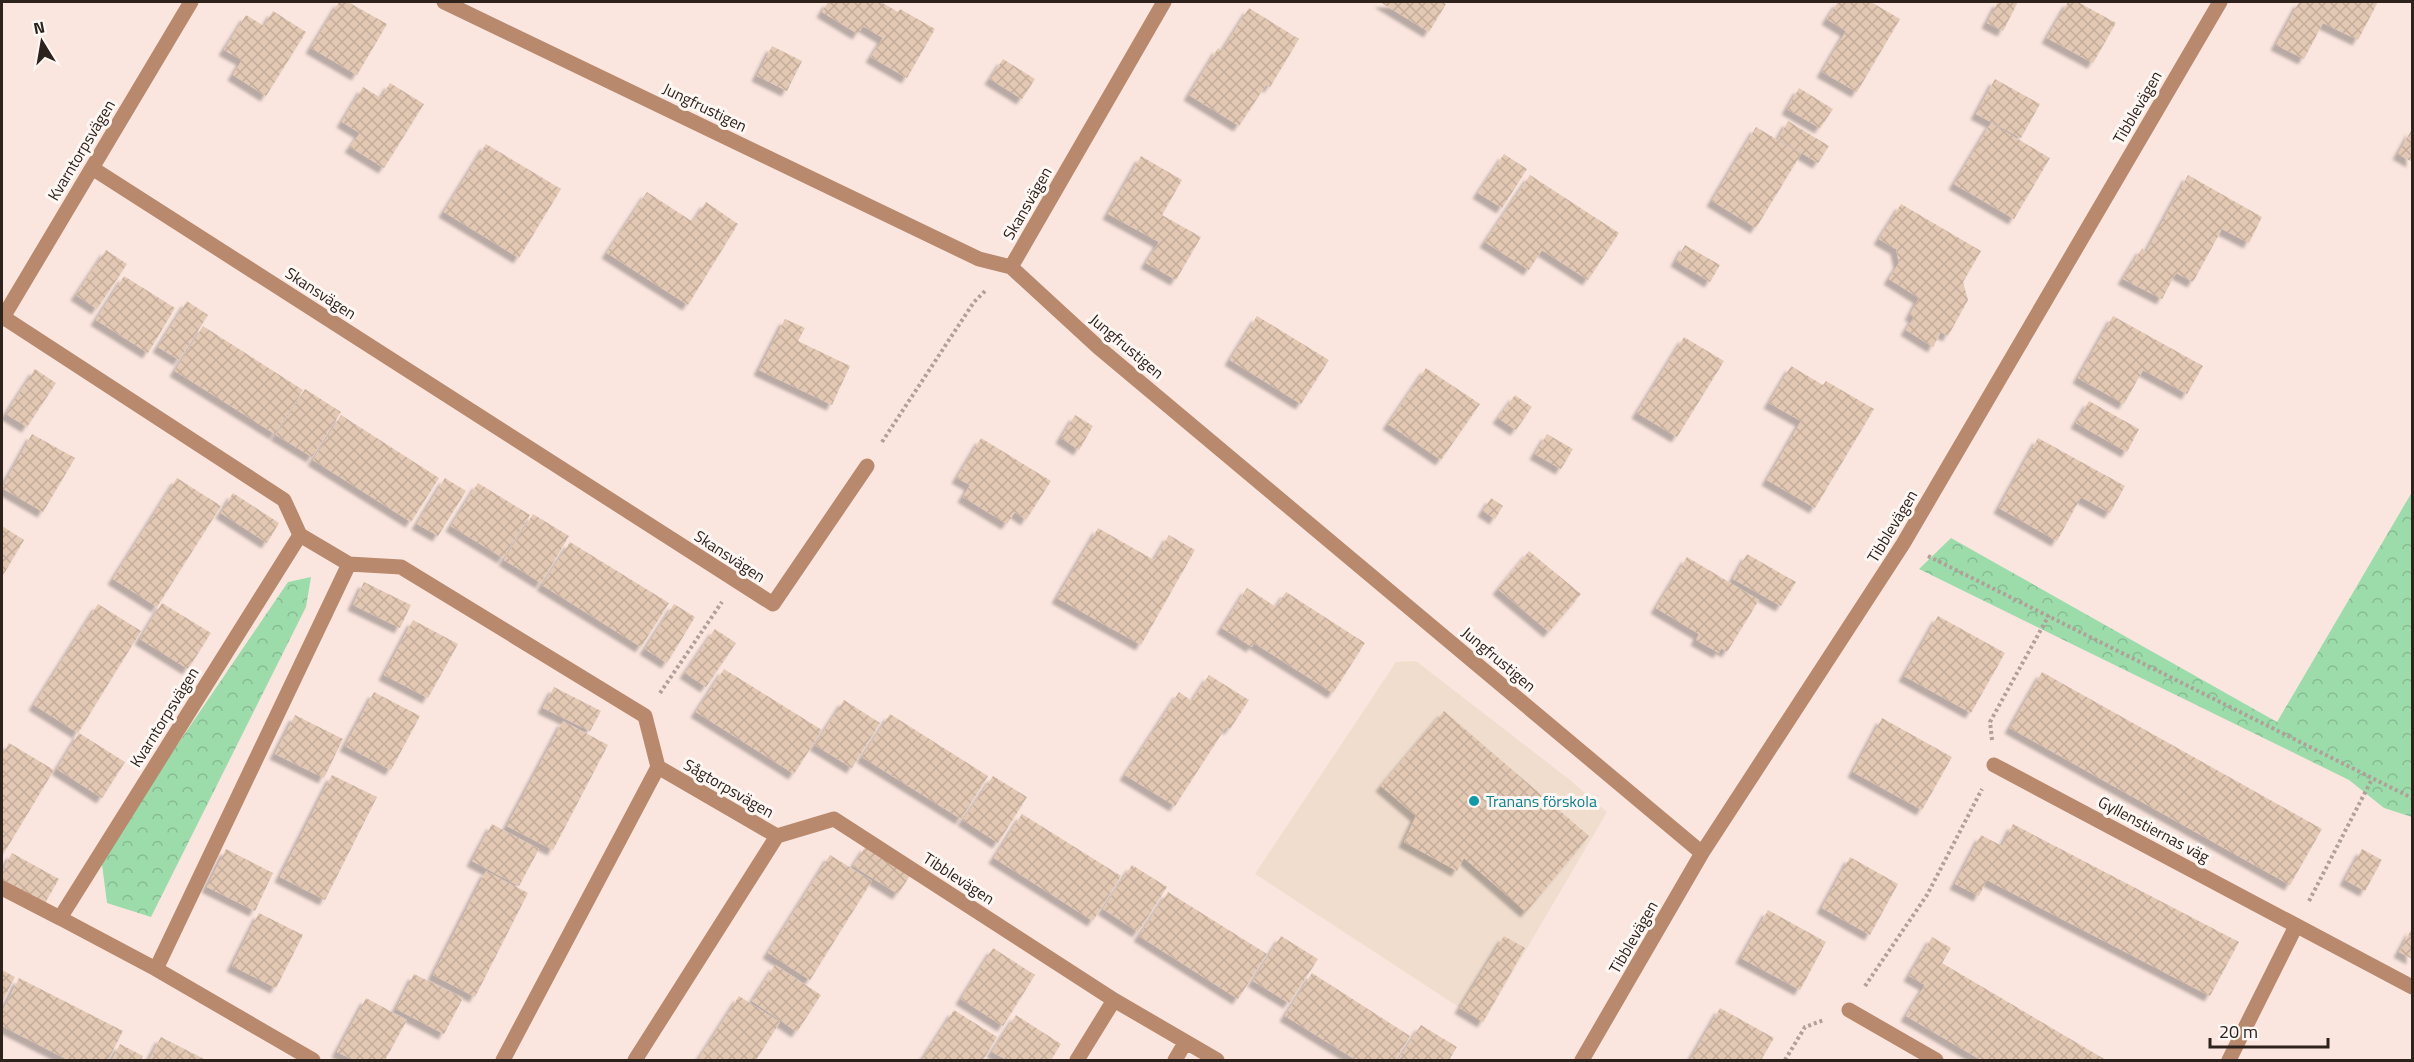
<svg xmlns="http://www.w3.org/2000/svg" width="2414" height="1062" font-family="'Titillium Web',sans-serif">
<style>
.education{fill:#f1ddce}
.park{fill:url(#park-crowns)}
.building{fill:url(#building-cross-hatch);filter:url(#shadow)}
.lines{fill:none;stroke-linecap:round;stroke-linejoin:round}
.path{stroke:#b19f99;stroke-width:4;stroke-dasharray:3 3;stroke-linecap:butt}
.minor{stroke:#b9896d;stroke-width:15}
.culture-dot{fill:#0f9aa8;stroke:#fef7f4;stroke-width:2}
.labels{text-anchor:middle;dominant-baseline:central;stroke-width:6;stroke-linejoin:round;paint-order:stroke}
.street-label{font-size:16px;fill:#2e221d;stroke:#fef7f4}
.culture-label{font-size:16px;fill:#0d838f;stroke:#fef7f4;text-anchor:start}
</style>
<defs>
<pattern id="park-crowns" width="20" height="18" patternUnits="userSpaceOnUse" patternTransform="scale(1.5)"><rect width="20" height="18" fill="#9cdcab"/><path d="M2 6a3 3 0 1 1 6 0M12 15a3 3 0 1 1 6 0" fill="none" stroke="#87bc93"/></pattern>
<pattern id="building-cross-hatch" width="8" height="8" patternUnits="userSpaceOnUse" patternTransform="scale(1.5)"><rect width="8" height="8" fill="#e3c9b4"/><path d="M0 0l8 8M0 8l8-8" fill="none" stroke="#c3ac9a"/></pattern>
<filter id="shadow"><feDropShadow dx="-5.5" dy="5.5" stdDeviation="1.5" flood-color="#0004"/></filter>
</defs>
<rect width="100%" height="100%" fill="#fbe6df"/>
<!-- education -->
<path class="education" d="M1416,661L1570,780L1607,812L1483,1023L1255,874L1396,662Z"/>
<!-- park -->
<path class="park" d="M2412,492V817L2384,808L2349,780L1919,569L1951,538L2277,722Z
M311,577L306,607L151,917L107,903L101,857L288,582Z"/>
<!-- building -->
<path class="building" d="M339,2H348L387,24L357,75L311,48Z
M828,2H881L898,12L900,9L935,29L907,78L871,57L883,38L863,26L858,34L822,12Z
M1380,2H1442L1446,4L1429,32Z
M1838,2H1871L1900,19L1857,92L1822,72L1846,31L1827,19Z
M1998,2H2018L2003,31L1987,23Z
M2068,2H2078L2116,23L2093,63L2047,38Z
M2299,2H2378L2358,40L2323,23L2304,59L2276,45Z
M1249,8L1299,39L1270,87L1266,85L1239,126L1189,95L1218,48L1222,51Z
M273,11L306,32L266,96L233,75L242,60L224,50L246,15L264,26Z
M772,46L802,61L787,91L757,76Z
M1003,59L1035,79L1022,99L990,79Z
M1995,79L2040,104L2021,138L1976,114Z
M390,83L424,104L384,168L350,147L360,133L342,122L363,87L381,98Z
M1799,88L1833,109L1820,128L1787,109Z
M1788,121L1829,146L1818,163L1778,139Z
M1991,123L2050,158L2014,219L1954,184Z
M1756,127L1801,154L1756,228L1712,201Z
M2412,129V162L2398,154Z
M486,144L561,189L519,258L444,212Z
M1504,154L1527,169L1502,208L1478,193Z
M1141,156L1182,180L1162,215L1201,237L1176,280L1146,263L1159,242L1108,214Z
M1530,175L1619,233L1588,280L1542,250L1529,270L1485,242Z
M2188,175L2262,217L2249,243L2222,229L2193,282L2176,273L2162,299L2123,279L2142,248L2146,252Z
M647,192L693,222L706,202L738,224L688,305L607,253Z
M1901,204L1981,251L1963,282L1968,300L1948,336L1941,332L1933,347L1906,330L1914,317L1910,315L1919,298L1889,279L1899,263L1896,249L1879,239Z
M1685,245L1720,265L1710,282L1676,261Z
M106,250L127,264L97,309L76,295Z
M124,276L175,308L148,353L96,320Z
M187,301L208,315L179,360L158,347Z
M1257,316L1329,360L1301,404L1230,360Z
M2113,316L2203,366L2187,394L2143,370L2124,404L2078,378Z
M785,319L805,328L798,341L850,366L832,405L759,370Z
M203,326L303,390L275,434L175,371Z
M1684,337L1724,361L1677,437L1637,413Z
M1791,366L1823,385L1826,381L1874,409L1815,508L1767,480L1801,421L1769,403Z
M1426,368L1480,404L1441,460L1388,424Z
M35,369L56,383L27,427L6,414Z
M305,389L341,412L312,457L276,435Z
M1515,395L1532,407L1516,430L1498,418Z
M2089,401L2139,429L2127,452L2076,423Z
M341,415L439,478L411,522L313,460Z
M1075,415L1093,426L1079,450L1061,438Z
M32,434L75,458L43,512L2,488Z
M1547,434L1573,449L1561,469L1535,454Z
M981,438L1051,481L1026,520L1015,512L1007,524L963,497L970,485L957,478Z
M2038,438L2125,486L2110,513L2081,497L2057,541L1999,508Z
M177,478L221,506L157,607L113,579Z
M445,478L466,491L438,536L417,524Z
M478,483L530,515L503,558L451,526Z
M233,493L279,523L267,543L221,513Z
M1491,498L1503,506L1495,519L1483,511Z
M533,514L569,536L541,583L504,560Z
M2,526L24,540L2,577Z
M1098,528L1154,560L1169,535L1195,550L1141,645L1057,598Z
M570,542L669,603L641,647L542,585Z
M1529,551L1581,594L1549,632L1498,589Z
M1747,554L1796,582L1781,606L1733,579Z
M1687,557L1759,600L1727,652L1721,648L1719,653L1696,640L1699,634L1656,608Z
M364,582L411,605L400,628L353,605Z
M1247,588L1276,607L1286,592L1365,643L1333,693L1254,643L1252,647L1222,628Z
M162,603L211,633L188,669L140,639Z
M98,604L141,631L78,733L34,705Z
M674,604L695,617L667,663L645,649Z
M1938,616L2005,653L1971,713L1904,676Z
M413,620L458,644L428,698L384,675Z
M715,629L736,643L706,687L685,673Z
M724,669L822,730L794,774L696,712Z
M2042,672L2322,829L2290,885L2010,728Z
M1209,675L1249,700L1230,729L1226,727L1175,806L1125,775L1179,692L1192,701Z
M554,687L601,711L590,731L543,708Z
M374,692L420,716L391,770L345,746Z
M844,700L880,723L852,768L815,745Z
M1444,711L1589,836L1526,912L1464,858L1457,871L1404,842L1416,816L1381,786Z
M890,714L988,776L961,819L862,757Z
M295,715L343,739L324,778L275,754Z
M1882,718L1952,757L1922,810L1853,772Z
M563,721L608,745L553,850L507,826Z
M79,733L125,762L102,798L57,769Z
M9,743L54,770L2,856V755Z
M332,775L377,797L325,900L280,877Z
M993,776L1027,797L998,843L963,820Z
M1022,814L1121,876L1093,921L994,858Z
M492,824L539,849L519,886L472,861Z
M2013,824L2239,942L2210,996L1987,880L1979,896L1955,884L1981,835L2002,846Z
M866,846L911,874L898,894L853,866Z
M226,849L273,873L255,911L207,887Z
M2362,849L2382,860L2365,891L2345,880Z
M12,853L59,879L45,903L2,879V871Z
M830,855L872,881L810,980L768,953Z
M1850,857L1898,884L1870,935L1822,908Z
M1132,865L1167,887L1138,932L1103,909Z
M486,871L528,893L475,997L433,975Z
M1168,892L1267,954L1238,999L1139,936Z
M1768,910L1826,942L1800,990L1741,958Z
M259,913L303,935L276,988L232,966Z
M2412,928V959L2399,952Z
M1281,936L1318,959L1289,1003L1253,981Z
M1504,936L1525,948L1483,1022L1460,1008Z
M1932,937L1951,948L1942,963L2106,1060H1981L1906,1016L1925,985L1909,976Z
M993,948L1035,975L1003,1026L961,999Z
M775,965L821,995L797,1032L752,1001Z
M2,970L15,977L2,1002Z
M1312,973L1410,1036L1395,1060H1356L1285,1016Z
M414,974L463,998L444,1034L396,1009Z
M19,978L123,1031L108,1060H68L2,1026V1012Z
M739,996L780,1022L756,1060H698Z
M366,998L407,1020L385,1060H354L337,1052Z
M1720,1008L1774,1038L1761,1060H1690Z
M954,1010L997,1037L983,1060H922Z
M1016,1015L1061,1044L1051,1060H1007L992,1052Z
M1421,1025L1457,1047L1449,1060H1398Z
M161,1037L206,1060H149Z
M120,1044L143,1056L141,1060H112Z"/>
<g class="lines">
<!-- path -->
<path class="path" d="M882,442L974,302L986,290
M1928,556L2412,798
M660,693L722,602
M1992,740L1990,722L2049,615
M2309,901L2372,779
M1865,986L1927,895L1982,789
M1785,1060L1805,1027L1824,1020"/>
<!-- minor -->
<path class="minor" d="M444,2L979,259L1011,267L1098,347L1702,853
M92,168L773,604L867,466
M1011,267L1164,2
M3,317L284,500L300,535
M2,319L191,2
M349,564L401,567L645,716L658,767
M1994,765L2412,987
M777,836L834,819L1114,1000L1217,1060
M2,888L60,918L300,535L349,564L156,969L313,1060
M60,918L156,969
M1849,1010L1936,1060
M503,1060L658,767L777,836L635,1060
M1077,1060L1114,1000
M1175,1060L1185,1043
M1582,1060L1702,853L1903,544L2220,2
M2229,1060L2296,926"/>
</g>
<!-- markers -->
<circle class="culture-dot" cx="1474" cy="801" r="6"/>
<g class="labels">
<!-- street labels -->
<g class="street-label">
<text transform="translate(705 107) rotate(26)">Jungfrustigen</text>
<text transform="translate(2137 107) rotate(-60)">Tibblevägen</text>
<text transform="translate(81 150) rotate(-59)">Kvarntorpsvägen</text>
<text transform="translate(1027 203) rotate(-60)">Skansvägen</text>
<text transform="translate(321 293) rotate(33)">Skansvägen</text>
<text transform="translate(1127 346) rotate(40)">Jungfrustigen</text>
<text transform="translate(1892 526) rotate(-59)">Tibblevägen</text>
<text transform="translate(730 556) rotate(33)">Skansvägen</text>
<text transform="translate(1499 659) rotate(40)">Jungfrustigen</text>
<text transform="translate(164 717) rotate(-58)">Kvarntorpsvägen</text>
<text transform="translate(729 788) rotate(30)">Sågtorpsvägen</text>
<text transform="translate(2154 829) rotate(28)">Gyllenstiernas väg</text>
<text transform="translate(959 878) rotate(33)">Tibblevägen</text>
<text transform="translate(1633 937) rotate(-60)">Tibblevägen</text>
</g>
<!-- culture labels -->
<g class="culture-label">
<text x="1486" y="801">Tranans förskola</text>
</g>
</g>
<!-- border -->
<rect width="2414" height="1062" fill="none" stroke="#2e221d" stroke-width="6"/>
<!-- north arrow -->
<g transform="translate(42 42) rotate(349)" stroke="#fef7f4" stroke-width="4.5" paint-order="stroke">
<path d="M0-4.5L10 22L0 15L-10 22Z" fill="#2e221d"/>
<text y="-9" font-size="16" font-weight="bold" text-anchor="middle" fill="#2e221d">N</text>
</g>
<!-- scale -->
<path d="M2210 1038v9h118v-9" fill="none" stroke="#2e221d" stroke-width="3"/>
<text x="2219" y="1038" font-size="18" fill="#2e221d" stroke="#fef7f4" stroke-width="4.5" paint-order="stroke">20 m</text>
</svg>
